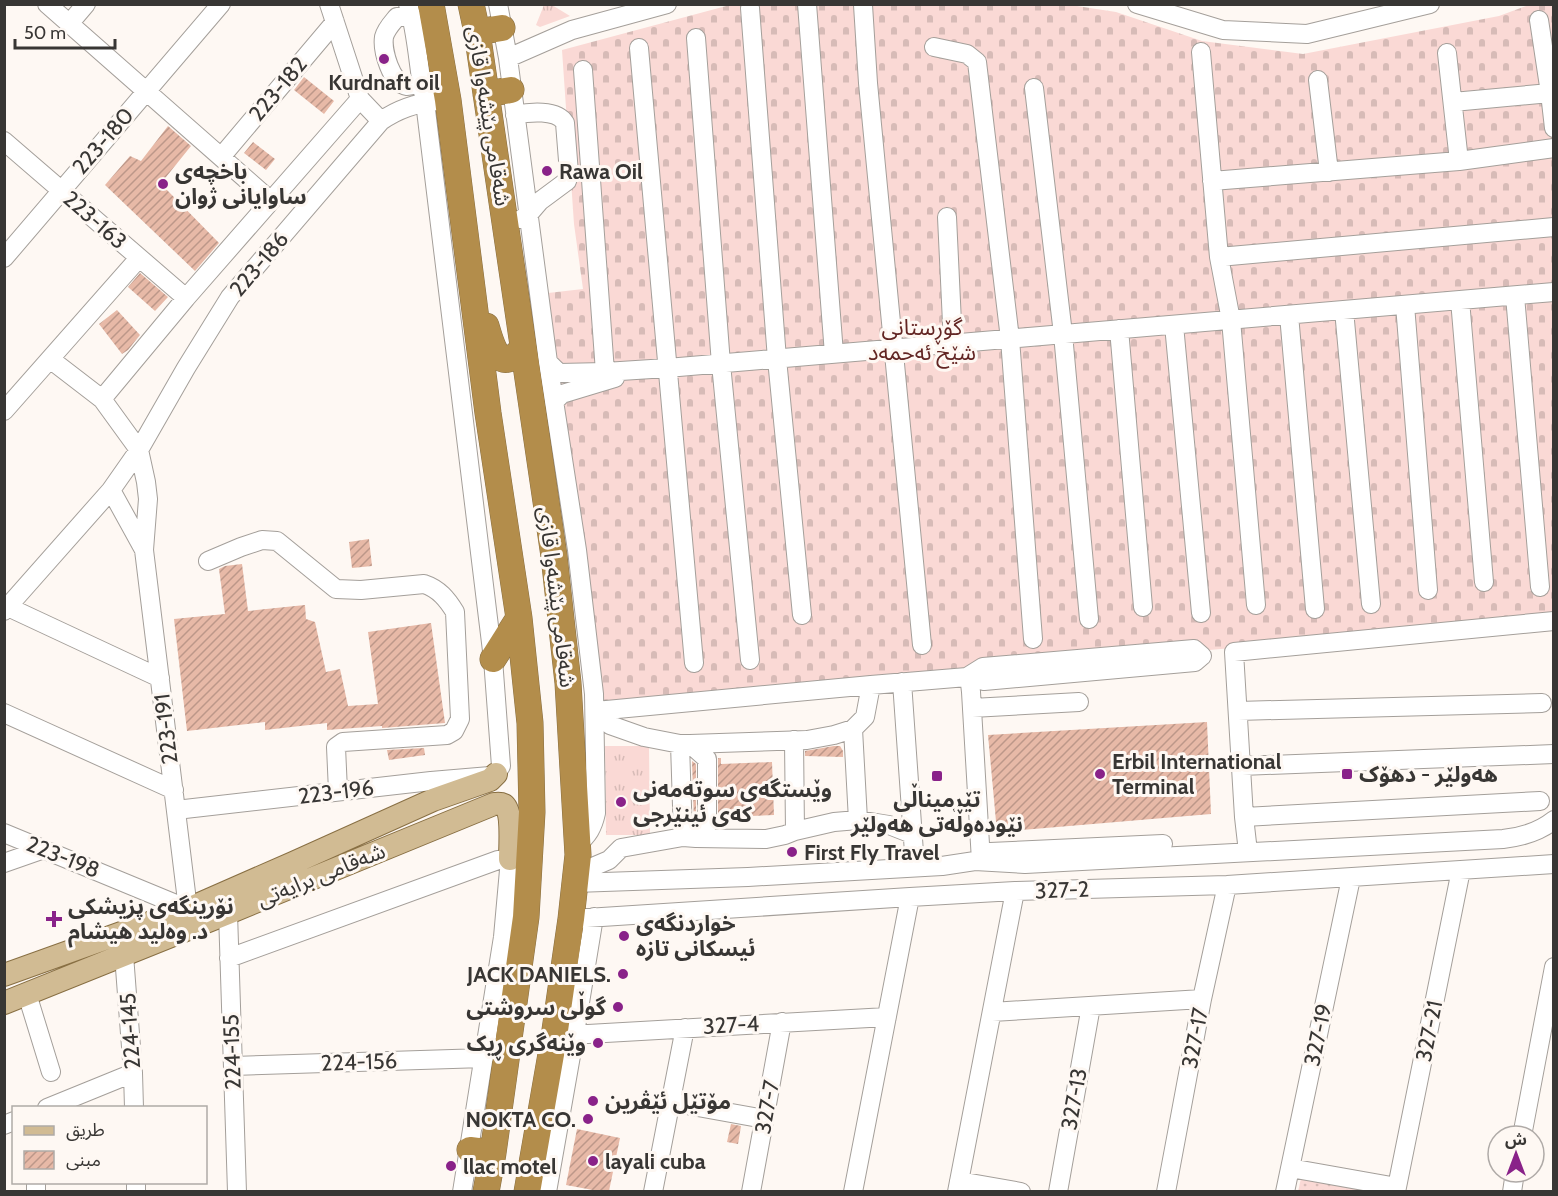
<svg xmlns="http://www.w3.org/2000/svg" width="1558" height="1196" font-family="Cabin,'Noto Sans Arabic',sans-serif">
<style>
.grass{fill:url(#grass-tufts)}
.cemetery{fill:url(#cemetery-stones)}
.garden{fill:url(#garden-dots)}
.building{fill:url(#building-hatch)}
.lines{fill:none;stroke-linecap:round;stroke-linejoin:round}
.minor-casing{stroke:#a49f9a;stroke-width:20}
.major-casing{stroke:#886f43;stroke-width:24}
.highway-casing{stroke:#886f43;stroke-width:27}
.minor{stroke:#fff;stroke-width:18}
.major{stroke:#d1bb93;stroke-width:22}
.highway{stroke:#b38d4b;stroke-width:26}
.poi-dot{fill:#892289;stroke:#fef8f3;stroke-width:2}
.labels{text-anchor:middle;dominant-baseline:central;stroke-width:6;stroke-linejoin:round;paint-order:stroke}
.poi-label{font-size:22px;font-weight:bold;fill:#383634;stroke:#fef8f3;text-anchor:start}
.street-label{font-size:22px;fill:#383634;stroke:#fef8f3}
.park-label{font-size:22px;fill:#622523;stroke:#fef8f3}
</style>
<defs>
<pattern id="grass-tufts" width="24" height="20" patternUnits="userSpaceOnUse" patternTransform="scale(1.5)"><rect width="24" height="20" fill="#fad9d5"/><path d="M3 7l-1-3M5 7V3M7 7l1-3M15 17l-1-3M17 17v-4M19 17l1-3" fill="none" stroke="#d7bbb7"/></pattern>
<pattern id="cemetery-stones" width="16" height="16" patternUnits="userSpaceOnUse" patternTransform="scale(1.5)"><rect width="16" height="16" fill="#fad9d5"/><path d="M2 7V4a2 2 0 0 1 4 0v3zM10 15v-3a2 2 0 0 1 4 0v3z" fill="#d7bbb7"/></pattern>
<pattern id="garden-dots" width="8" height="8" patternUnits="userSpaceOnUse" patternTransform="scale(1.5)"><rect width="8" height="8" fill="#fad9d5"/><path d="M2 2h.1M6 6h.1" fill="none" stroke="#d7bbb7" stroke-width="1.8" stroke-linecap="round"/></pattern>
<pattern id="building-hatch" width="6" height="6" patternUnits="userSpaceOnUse" patternTransform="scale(1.5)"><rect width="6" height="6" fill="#e7b9a7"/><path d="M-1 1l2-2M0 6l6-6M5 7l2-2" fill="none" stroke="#bc9789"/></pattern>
</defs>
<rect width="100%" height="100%" fill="#fef8f3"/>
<!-- grass -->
<path class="grass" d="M544,5H552L570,16L540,27L536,25Z
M605,746H649L650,835H606Z"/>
<!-- cemetery -->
<path class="cemetery" d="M1064,4L1116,12L1202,41L1303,54L1499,16L1529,5H1553V620L603,703L548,293L583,289L574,224L562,50L730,5Z"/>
<!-- garden -->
<path class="garden" d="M1301,1178L1377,1192H1298Z"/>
<!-- building -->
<path class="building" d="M304,77L334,101L324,114L294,90Z
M168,126L191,146L162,182L167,190L219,243L195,271L105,185L130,156L141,161Z
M253,142L275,159L266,170L244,153Z
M140,273L168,297L155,311L128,287Z
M117,310L140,335L128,350L122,354L99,324Z
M369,539L372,566L352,568L349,542Z
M242,564L248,611L305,605L306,619L315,622L326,672L340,669L348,706L378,704L368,632L431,623L445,723L382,728V726L327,730V723L265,730V722L187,731L174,619L225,614L219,569L225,566Z
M1207,722L1211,814L997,832L988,735Z
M834,746H840L843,751V757L805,756V751Z
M424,748L425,755L389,760L387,750Z
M718,758H721V764L772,762L774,815L722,817V824H718Z
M692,761L696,764V822L694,824Z
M731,1124L741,1126L738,1144L727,1142Z
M577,1129L620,1138L609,1191H598L566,1185Z"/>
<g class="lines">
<!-- minor casing -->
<g class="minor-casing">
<path id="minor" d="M47,4L271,201
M329,4L360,99L381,121
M498,4L508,58L548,362L577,550L594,694L596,813C593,827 588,836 577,844
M807,4L834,354
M1137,4L1223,30L1307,34L1430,4
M863,5L868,83L922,645
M750,8L777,359L802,615
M412,16L397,17C392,23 386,29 384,37C382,50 391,84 407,86C410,86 417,84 421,83
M1539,20L1550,93L1554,128
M69,24L86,4
M696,38L721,364L750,660
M934,47L967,54L977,62L1010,339L1033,639
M639,48L694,663
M1201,52L1219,257L1231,320L1256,605
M1447,53L1459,161
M508,58L572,30L667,4
M583,70L605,372
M1318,80L1329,172
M1034,88L1063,334L1089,619
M1453,102L1550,93
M515,115C529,112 557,109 565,123L569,173L567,181L540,201L528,215L521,219
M4,141L186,298
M221,157L335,22
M1212,181L1459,161L1554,148
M947,217L953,344
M1219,257L1554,227
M4,258L221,4
M1515,296L1540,587
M1460,300L1484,582
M1405,305L1428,590
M1344,310L1371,604
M1289,315L1315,609
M1174,325L1201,613
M1119,329L1143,607
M548,362L559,373L605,372L667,368L1554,292
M102,399L186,298L360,99
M554,402L562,394L615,378
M4,411L139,258
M111,490L144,550
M208,561L241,547L262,540L277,541L336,589L361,590L424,584C439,589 447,599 455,612L460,719L454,731L447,735L343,742L336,747L338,791
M8,607L160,678
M4,611L111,490L139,450L186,368L230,297L381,121C398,109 416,103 437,101
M1194,649L1202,656L1195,662L984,681L967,677L983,667Z
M902,682L915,867
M972,708L1079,702
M596,711L871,685L967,677L970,683L971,692L981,861
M1238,711L1542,703
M4,713L174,790
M853,729L858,820
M794,740L795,831
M680,744L683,837
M690,744L807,740L834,735L853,729L865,717L871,685
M1242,766L1554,754
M176,810L431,781L490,776L496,774L501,766L493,659L425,102C418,70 418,36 408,4
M1244,817L1540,801
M4,833L188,909L144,550L148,499L146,482L139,450L102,399L50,359
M696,838L766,839L785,835L795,831L834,822L858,820L889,825L912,834
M990,852L1163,844
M1248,852L1244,817L1234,652L1554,621
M4,863L44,849
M576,874L609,860L621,848L683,837L696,838L706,828L707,824V759L690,744H680L644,737L610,725L596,711
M575,883L748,877L942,866L975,861L1025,864L1503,839C1522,837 1539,832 1554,820
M228,913L237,1192
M571,919L910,897L1015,891L1227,885L1554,864
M124,955L133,1073L134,1108
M229,958L498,860L510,859L503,937L462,1192
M27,994L51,1072
M992,1012L1202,999
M575,1033L588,1034L887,1017
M233,1066L484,1058
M670,1102L764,1119
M47,1108L133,1073
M4,1125L14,1121
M1522,1136L1554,967
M1290,1168L1397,1187
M959,1181L1021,1192
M36,1182V1192
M136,1182V1192
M547,1192L575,1033L594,917
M653,1192L685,1028
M751,1192L782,1022
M853,1192L910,897
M957,1192L1015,891
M1058,1192L1091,1006
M1166,1192L1202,999L1227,885
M1285,1192L1351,878
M1396,1192L1461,870
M1512,1192L1515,1172"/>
</g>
<!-- major casing -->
<g class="major-casing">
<path id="major" d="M4,975L188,909L293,863L433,800L490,780L496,774
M4,1003L228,913L494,804C497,804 500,803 504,805C513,813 510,847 510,859"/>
</g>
<!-- highway casing -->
<g class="highway-casing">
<path id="highway" d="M431,4L448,100L488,413L519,618L530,723L532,812L526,917L493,1153L486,1192
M471,4L477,32L554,556L568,683L578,855L571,919L554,1037L527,1192
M477,32L502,28
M486,94L511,90
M486,326C492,346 499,376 523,348
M493,659L519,618
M470,1150L493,1153"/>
</g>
<!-- minor -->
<use href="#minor" class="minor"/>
<!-- major -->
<use href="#major" class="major"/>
<!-- highway -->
<use href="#highway" class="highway"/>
</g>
<!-- markers -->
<g class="poi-dot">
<circle cx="384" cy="59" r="6"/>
<circle cx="547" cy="171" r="6"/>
<circle cx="163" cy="184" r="6"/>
<circle cx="1100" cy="774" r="6"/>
<rect x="1341" y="768" width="12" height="12" rx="3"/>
<rect x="931" y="770" width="12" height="12" rx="3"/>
<circle cx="621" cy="802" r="6"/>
<circle cx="792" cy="852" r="6"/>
<path d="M51 910h6v6h6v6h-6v6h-6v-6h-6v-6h6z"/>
<circle cx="624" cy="936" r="6"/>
<circle cx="623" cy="974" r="6"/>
<circle cx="618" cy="1007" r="6"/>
<circle cx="598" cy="1043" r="6"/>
<circle cx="593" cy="1101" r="6"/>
<circle cx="588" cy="1119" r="6"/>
<circle cx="593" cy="1161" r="6"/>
<circle cx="451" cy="1166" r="6"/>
</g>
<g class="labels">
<!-- poi labels -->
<g class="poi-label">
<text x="384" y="82" text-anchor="middle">Kurdnaft oil</text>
<text x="175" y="171">باخچەی<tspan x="175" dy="25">ساوایانی ژوان</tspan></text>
<text x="559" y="171">Rawa Oil</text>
<text x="1112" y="761">Erbil International<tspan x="1112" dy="25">Terminal</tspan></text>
<text x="1359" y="774">هەولێر - دهۆک</text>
<text x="633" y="789">وێستگەی سوتەمەنی<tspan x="633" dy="25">کەی ئینێرجی</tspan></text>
<text x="937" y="799" text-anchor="middle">تێرمیناڵی<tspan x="937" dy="25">نێودەوڵەتی هەولێر</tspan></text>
<text x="804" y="852">First Fly Travel</text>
<text x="68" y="906">نۆرینگەی پزیشکی<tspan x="68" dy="25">د. وەلید هیشام</tspan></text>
<text x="636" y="923">خواردنگەی<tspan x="636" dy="25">ئیسکانی تازە</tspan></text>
<text x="611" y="974" text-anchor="end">JACK DANIELS.</text>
<text x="606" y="1007" text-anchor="end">گوڵی سروشتی</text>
<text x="586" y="1043" text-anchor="end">وێنەگری ڕیک</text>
<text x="605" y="1101">مۆتێل ئێڤرین</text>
<text x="576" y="1119" text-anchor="end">NOKTA CO.</text>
<text x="605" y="1161">layali cuba</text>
<text x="463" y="1166">llac motel</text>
</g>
<!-- street labels -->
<g class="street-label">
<text transform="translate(278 89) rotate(-50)">223-182</text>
<text transform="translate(489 116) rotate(81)">شەقامی پێشەوا قازی</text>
<text transform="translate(103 141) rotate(-49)">223-180</text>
<text transform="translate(95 220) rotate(41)">223-163</text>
<text transform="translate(259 264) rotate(-50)">223-186</text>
<text transform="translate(557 597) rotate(83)">شەقامی پێشەوا قازی</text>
<text transform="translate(166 729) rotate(-97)">223-191</text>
<text transform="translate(336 792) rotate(-7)">223-196</text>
<text transform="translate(63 857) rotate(22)">223-198</text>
<text transform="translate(321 875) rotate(-22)">شەقامی برایەتی</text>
<text transform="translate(1062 890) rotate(-2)">327-2</text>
<text transform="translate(731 1025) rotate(-3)">327-4</text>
<text transform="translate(130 1031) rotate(-94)">224-145</text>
<text transform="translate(1429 1031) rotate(-79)">327-21</text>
<text transform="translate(1318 1035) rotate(-78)">327-19</text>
<text transform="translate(1195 1038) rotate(-79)">327-17</text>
<text transform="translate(232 1052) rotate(-92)">224-155</text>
<text transform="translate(359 1062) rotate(-2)">224-156</text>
<text transform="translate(1074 1099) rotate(-80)">327-13</text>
<text transform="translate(767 1107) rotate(-80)">327-7</text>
</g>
<!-- park labels -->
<g class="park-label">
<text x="922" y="327">گۆڕستانی<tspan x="922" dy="25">شێخ ئەحمەد</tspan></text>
</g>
</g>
<!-- border -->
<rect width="1558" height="1196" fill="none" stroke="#383634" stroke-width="12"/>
<!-- legend -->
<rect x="12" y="1106" width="195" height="78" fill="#fef8f3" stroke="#afaaa7" stroke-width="1.5"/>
<rect x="24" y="1126" width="30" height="9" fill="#d1bb93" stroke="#afaaa7" stroke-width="1.5"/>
<text x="66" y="1136" font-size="18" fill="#383634">طريق</text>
<rect x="24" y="1151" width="30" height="18" fill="url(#building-hatch)" stroke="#afaaa7" stroke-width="1.5"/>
<text x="66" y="1166" font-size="18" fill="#383634">مبنى</text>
<!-- north arrow -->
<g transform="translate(1516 1154)"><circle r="28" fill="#fef8f3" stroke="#afaaa7" stroke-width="1.5"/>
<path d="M0-4.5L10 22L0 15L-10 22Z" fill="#892289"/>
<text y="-9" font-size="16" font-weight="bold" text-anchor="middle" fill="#383634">ش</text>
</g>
<!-- scale -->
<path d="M15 39v9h100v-9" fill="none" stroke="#383634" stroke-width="3"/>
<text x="24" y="39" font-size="18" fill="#383634" stroke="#fef8f3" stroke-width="4.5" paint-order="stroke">50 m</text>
</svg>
